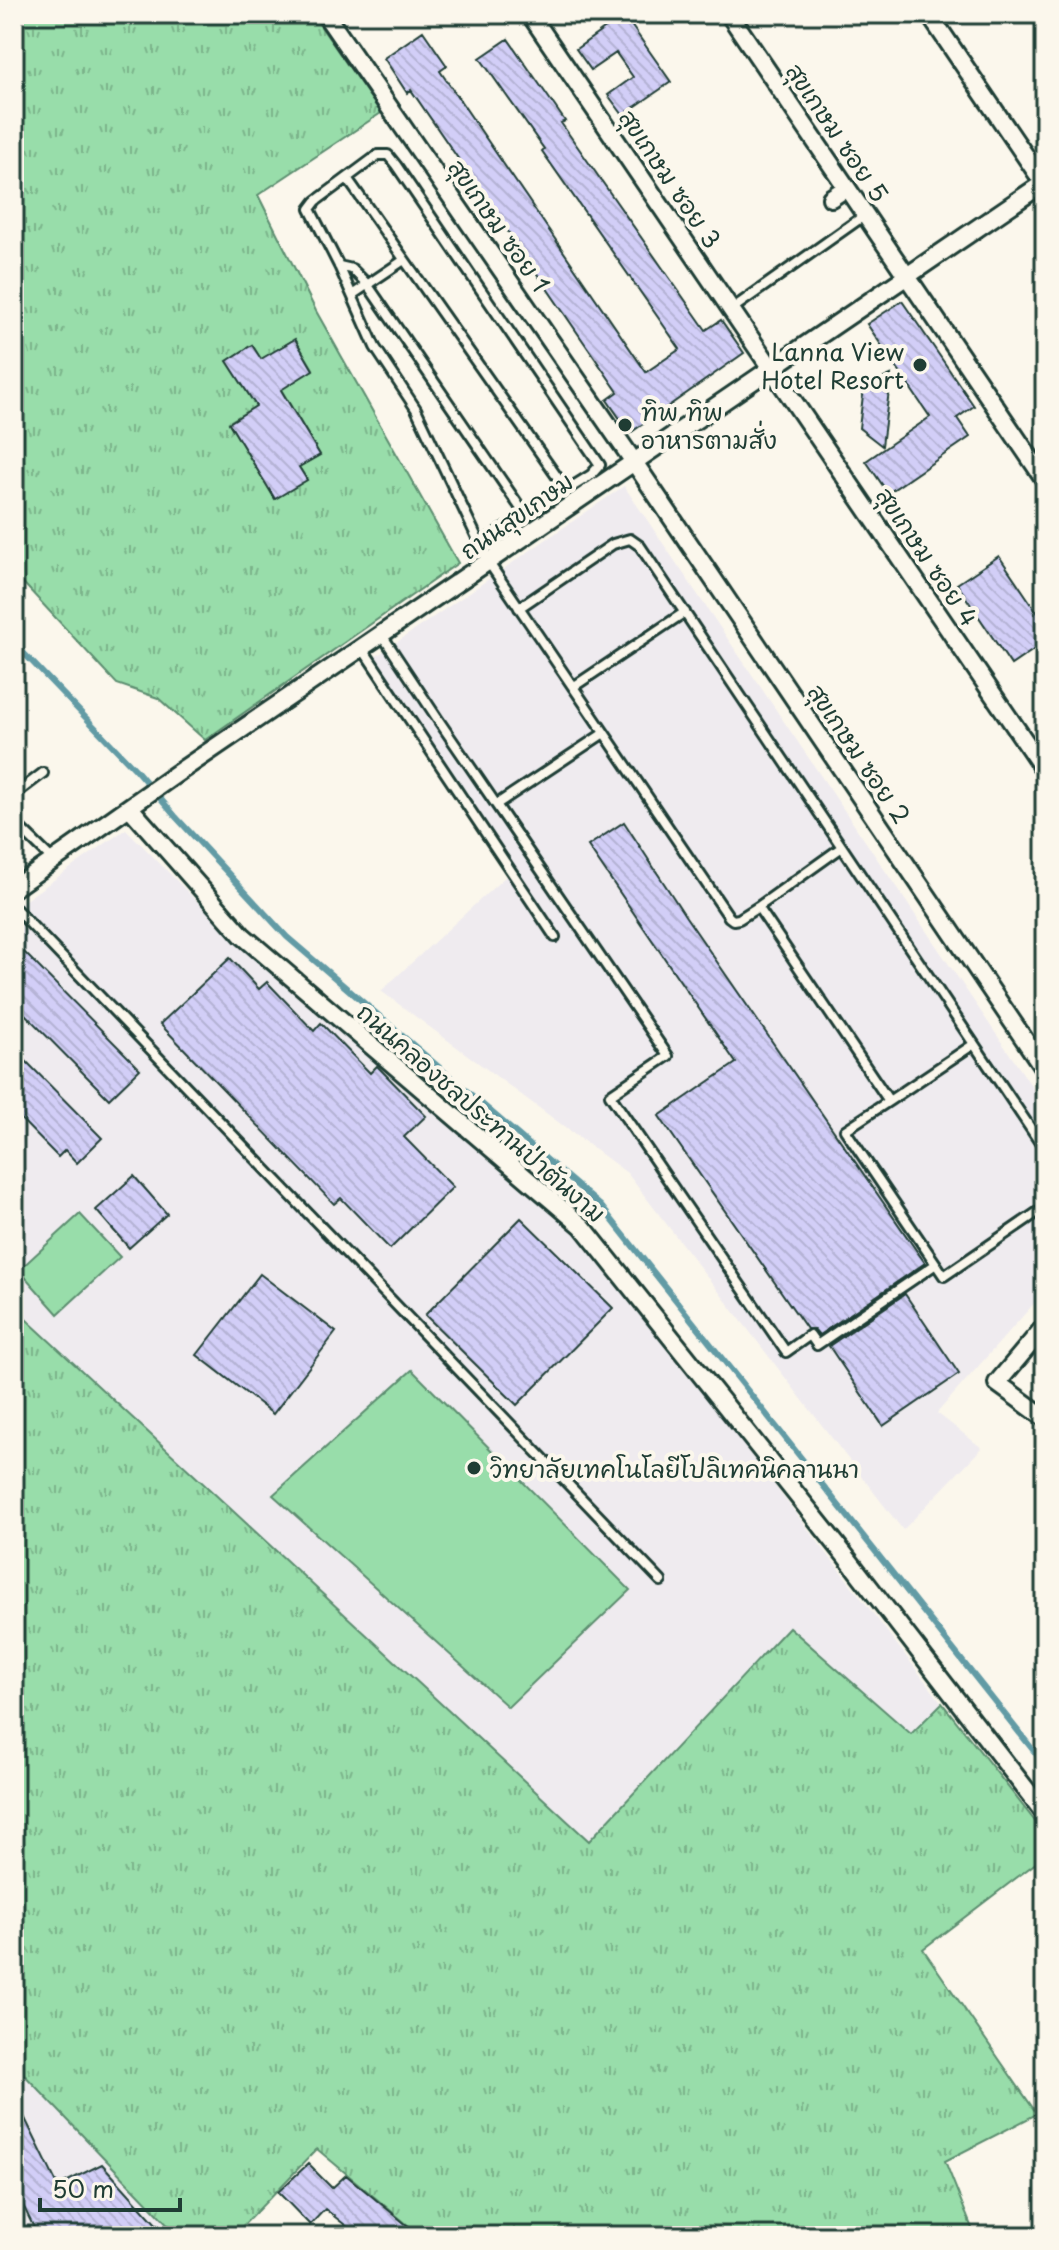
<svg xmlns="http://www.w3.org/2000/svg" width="1059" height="2250" font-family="'Playpen Sans','Playpen Sans Thai',sans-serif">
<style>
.built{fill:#efebef}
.grass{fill:url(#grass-tufts);stroke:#5c8d6f;stroke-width:2;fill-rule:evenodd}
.garden{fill:#98ddaa;stroke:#5c8d6f;stroke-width:2}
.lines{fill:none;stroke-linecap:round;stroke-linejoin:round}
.stream{stroke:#629ba5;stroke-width:6}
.building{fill:url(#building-back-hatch);stroke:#1f3d34;stroke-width:2}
.lane-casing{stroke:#1f3d34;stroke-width:14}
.street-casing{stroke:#1f3d34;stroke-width:22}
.lane{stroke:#fbf7ec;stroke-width:8}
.street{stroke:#fbf7ec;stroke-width:16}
.poi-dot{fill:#1f3d34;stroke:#fbf7ec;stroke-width:3}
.labels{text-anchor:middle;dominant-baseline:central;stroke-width:8;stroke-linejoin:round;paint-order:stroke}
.street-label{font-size:24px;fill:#1f3d34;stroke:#fbf7ec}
.poi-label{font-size:24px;fill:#1f3d34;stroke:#fbf7ec;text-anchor:start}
</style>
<defs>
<pattern id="grass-tufts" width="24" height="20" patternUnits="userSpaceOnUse" patternTransform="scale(2)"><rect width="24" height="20" fill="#98ddaa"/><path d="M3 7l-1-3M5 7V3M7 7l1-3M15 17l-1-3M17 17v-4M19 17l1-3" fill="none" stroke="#7bb48b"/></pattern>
<pattern id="building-back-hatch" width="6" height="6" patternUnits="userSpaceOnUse" patternTransform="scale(2)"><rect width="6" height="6" fill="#d2cef7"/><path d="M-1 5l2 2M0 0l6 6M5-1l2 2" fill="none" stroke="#b4b2d4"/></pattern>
</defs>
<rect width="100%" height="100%" fill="#fbf7ec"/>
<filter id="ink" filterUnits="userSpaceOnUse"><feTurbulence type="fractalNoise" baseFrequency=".0125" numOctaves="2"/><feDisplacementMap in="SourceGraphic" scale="16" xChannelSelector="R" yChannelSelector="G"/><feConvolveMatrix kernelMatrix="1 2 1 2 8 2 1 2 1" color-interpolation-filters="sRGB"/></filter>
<g filter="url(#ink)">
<!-- built -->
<path class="built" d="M624,486L1045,1106V1291L937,1413L982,1448L903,1530L627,1173L381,991L507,875L365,664Z
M126,829L233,938L587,1242L942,1703L911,1734L789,1627L589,1842L14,1308V908Z
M14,2064L179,2236H29L14,2205Z"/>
<!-- grass -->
<path class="grass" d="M14,14H312L381,113L258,195L316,311L458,563L205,740L158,698L117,684L14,573ZM295,339L313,369L291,383L272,353ZM252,345L271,375L228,361ZM282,391L320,455L299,467L307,480L275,499L229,422Z
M14,1308L589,1841L789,1627L911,1734L942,1703L1045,1834V1856L923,1949L1037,2114L945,2161L975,2236H421L317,2149L233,2236H179L14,2064Z"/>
<!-- garden -->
<path class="garden" d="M80,1214L120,1257L58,1314L19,1270Z
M412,1370L630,1590L508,1707L273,1495Z"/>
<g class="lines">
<!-- stream -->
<path class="stream" d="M14,643L135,769L175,816L287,937L601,1206L1045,1765"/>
</g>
<!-- building -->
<path class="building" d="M624,15L671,82L623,115L608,95L633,77L616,53L591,70L576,49Z
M423,31L447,66L440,71L646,372L680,349L542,151L544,149L480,58L508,39L565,121L561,123L706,330L721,320L744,353L630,433L607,400L618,392L411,90L407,93L384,58Z
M902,301L974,406L957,418L970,437L888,493L866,461L930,417L867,324Z
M295,339L313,370L281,390L320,455L299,467L307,480L275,499L229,423L256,406L227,361L252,345L261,359Z
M891,375L882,446L859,428L864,387Z
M999,556L1045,624V642L1011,665L957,584Z
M624,822L686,917L925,1263L819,1335L814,1329H807L659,1116L736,1063L588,846Z
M14,942L140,1069L109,1099L14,1003Z
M230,958L259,989L267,982L314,1031L321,1023L370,1073L377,1066L426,1116L404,1137L453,1187L390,1249L341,1198L334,1204L160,1024Z
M14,1049L102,1138L77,1163L65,1150L58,1157L14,1112Z
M134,1176L167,1214L129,1248L96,1210Z
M521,1218L613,1308L517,1405L425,1315Z
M260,1274L336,1332L273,1414L197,1355Z
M905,1294L959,1374L883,1426L829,1346Z
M14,2096L58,2186L102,2164L167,2236H38L14,2187Z
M308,2164L332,2188L346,2175L420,2236H359L325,2209L310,2225L278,2192Z"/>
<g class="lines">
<!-- lane casing -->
<g class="lane-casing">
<path id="lane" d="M347,178L567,491
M339,266L352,269L367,284L526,516
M352,295L404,260
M732,309L865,215
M480,544L591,475L600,465L396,165L388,155H378L316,201L310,209L339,266L375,347L416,409L489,563L729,917L733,920L739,919L758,907L889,1101L974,1044L1045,1150
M519,608L613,544L630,539L640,546L974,1044
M382,635L439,721L668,1056L610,1095L786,1352L810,1335L817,1345L936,1264
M362,648L555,937
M573,687L685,612
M14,795L43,773
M497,804L604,733
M14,822L53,860
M14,907L661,1581
M758,907L842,847
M889,1101L845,1130L944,1276L1045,1207"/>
</g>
<!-- street casing -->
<g class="street-casing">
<path id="street" d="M325,14L634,462L1045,1070
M530,14L1045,771
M729,14L1045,480
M929,14L1045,185
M831,198L846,188
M130,808L242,935L582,1226L844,1554L1045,1814
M14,888L176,774L1045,182
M1045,1326L997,1383L1045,1418"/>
</g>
<!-- lane -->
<use href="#lane" class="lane"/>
<!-- street -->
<use href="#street" class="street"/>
</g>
</g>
<!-- markers -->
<g class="poi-dot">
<circle cx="920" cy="365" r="8"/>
<circle cx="625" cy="425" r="8"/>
<circle cx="474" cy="1468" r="8"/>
</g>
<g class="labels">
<!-- street labels -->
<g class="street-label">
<text transform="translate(838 132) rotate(56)">สุขเกษม ซอย 5</text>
<text transform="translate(671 178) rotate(56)">สุขเกษม ซอย 3</text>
<text transform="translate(500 225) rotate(55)">สุขเกษม ซอย 1</text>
<text transform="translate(516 515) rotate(-35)">ถนนสุขเกษม</text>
<text transform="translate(928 556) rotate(56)">สุขเกษม ซอย 4</text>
<text transform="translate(860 753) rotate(56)">สุขเกษม ซอย 2</text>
<text transform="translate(482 1112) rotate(41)">ถนนคลองชลประทานป่าตันงาม</text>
</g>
<!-- poi labels -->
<g class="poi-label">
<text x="904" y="351" text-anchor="end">Lanna View<tspan x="904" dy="28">Hotel Resort</tspan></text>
<text x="641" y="411">ทิพ ทิพ<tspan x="641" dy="28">อาหารตามสั่ง</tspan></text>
<text x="490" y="1468">วิทยาลัยเทคโนโลยีโปลิเทคนิคลานนา</text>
</g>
</g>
<!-- margin -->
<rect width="1059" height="2250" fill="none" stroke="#fbf7ec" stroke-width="48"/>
<rect x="24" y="24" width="1011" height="2202" fill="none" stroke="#1f3d34" stroke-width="3" filter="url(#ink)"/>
<!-- scale -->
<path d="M40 2198v12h140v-12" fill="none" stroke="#1f3d34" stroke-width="4"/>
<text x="52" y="2198" font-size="24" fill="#1f3d34" stroke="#fbf7ec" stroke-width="6" paint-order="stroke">50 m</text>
</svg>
